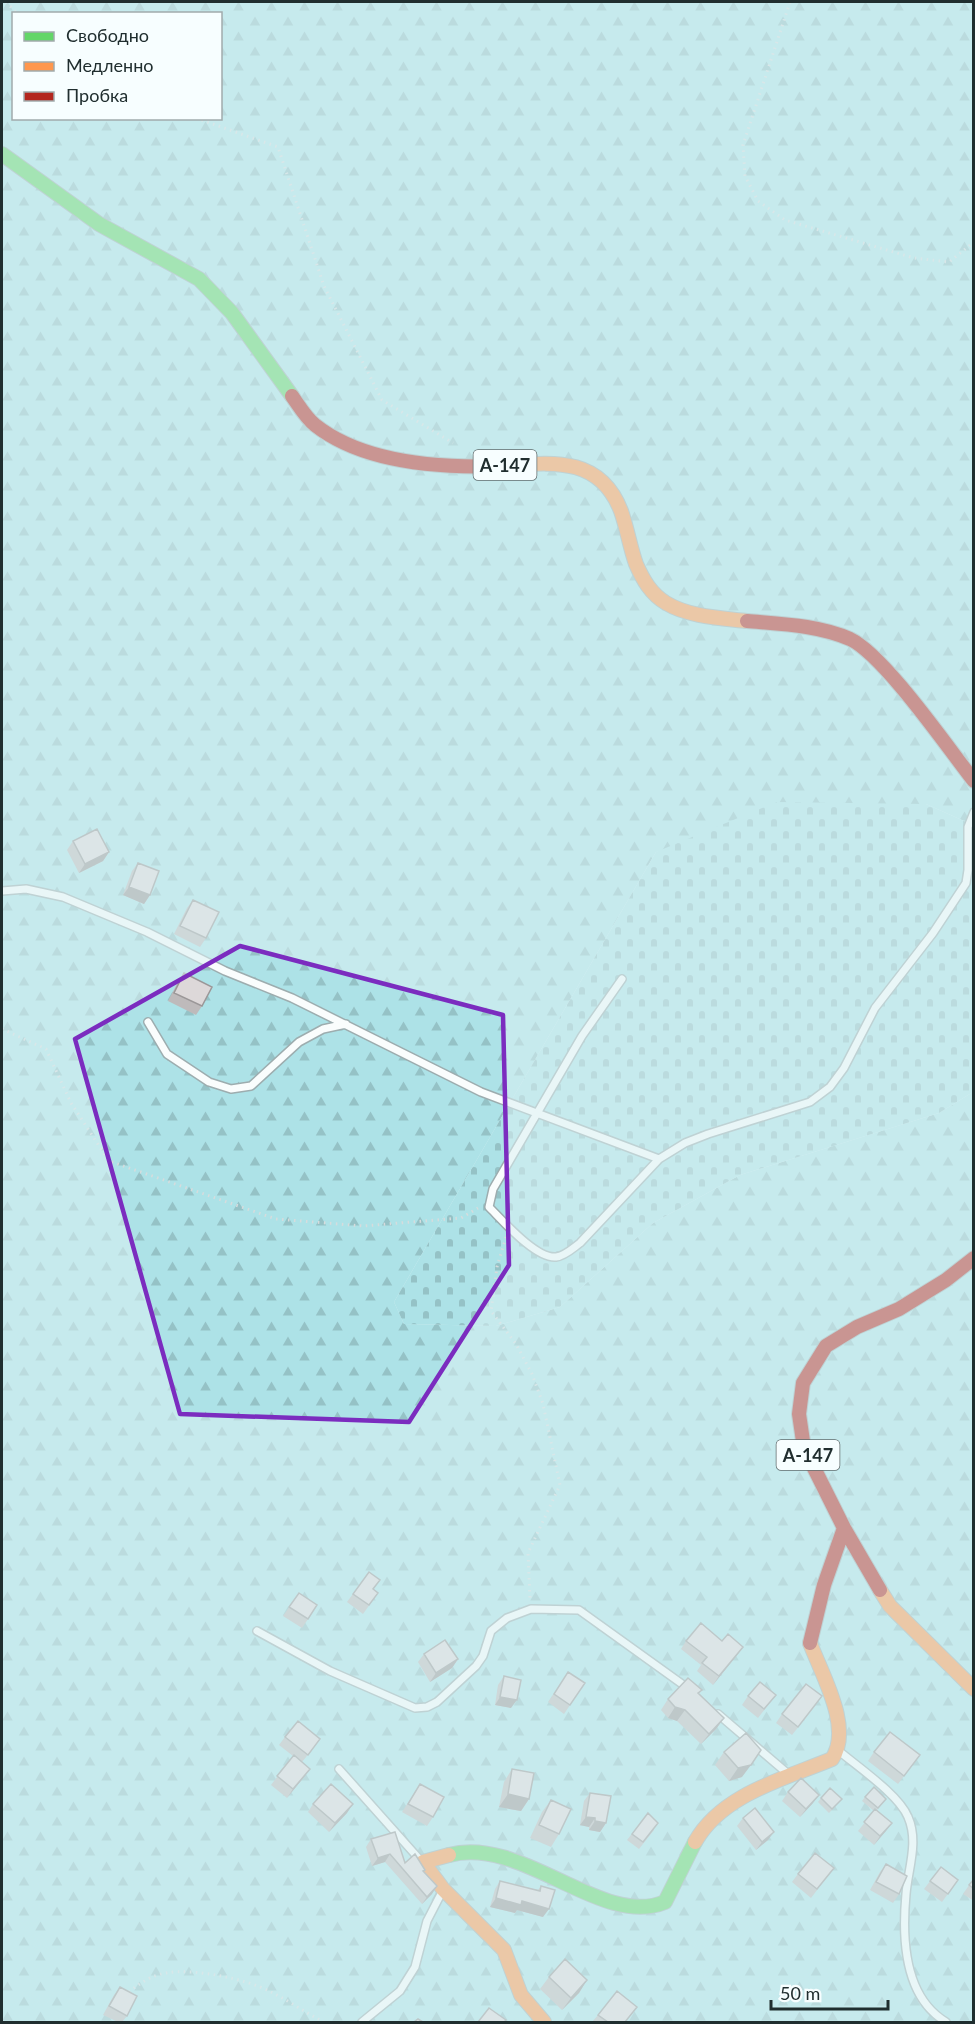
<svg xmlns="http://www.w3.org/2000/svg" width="975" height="2024" font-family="Lato,sans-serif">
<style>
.forest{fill:url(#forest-firs);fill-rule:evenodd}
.cemetery{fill:url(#cemetery-stones)}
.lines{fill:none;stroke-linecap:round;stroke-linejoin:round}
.lane-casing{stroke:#9dadaf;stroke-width:10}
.fast-casing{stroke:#9dadaf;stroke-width:16}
.slow-casing{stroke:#9dadaf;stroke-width:16}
.jam-casing{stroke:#9dadaf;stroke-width:16}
.path{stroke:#d6dcdd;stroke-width:3;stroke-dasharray:1.5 4.5;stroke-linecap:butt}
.lane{stroke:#fafdfd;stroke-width:7}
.fast{stroke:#63d668;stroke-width:14}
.slow{stroke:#ff974d;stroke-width:14}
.jam{stroke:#b3261e;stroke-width:14}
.wall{fill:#bebabb}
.shaded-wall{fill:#9b9798}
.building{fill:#ddd8d9;stroke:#9b9798;stroke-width:1.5}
.marked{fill:none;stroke:#7b2cbf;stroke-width:4.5;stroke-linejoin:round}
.labels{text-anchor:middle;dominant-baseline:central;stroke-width:6;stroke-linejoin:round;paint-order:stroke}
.shield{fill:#f7feff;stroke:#606c6d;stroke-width:1.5}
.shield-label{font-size:18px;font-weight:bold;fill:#202e2f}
</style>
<defs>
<pattern id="forest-firs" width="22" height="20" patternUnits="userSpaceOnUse" patternTransform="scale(1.5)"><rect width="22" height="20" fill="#ade2e7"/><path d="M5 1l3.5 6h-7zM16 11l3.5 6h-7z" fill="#95c2c6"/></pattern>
<pattern id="cemetery-stones" width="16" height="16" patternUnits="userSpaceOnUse" patternTransform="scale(1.5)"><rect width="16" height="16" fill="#ade2e7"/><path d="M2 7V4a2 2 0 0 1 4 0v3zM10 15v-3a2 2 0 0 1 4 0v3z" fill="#95c2c6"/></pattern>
</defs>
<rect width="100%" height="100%" fill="#dbf0f2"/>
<!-- forest -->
<path class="forest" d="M2,2H973V825L926,804L656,852L394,1302L404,1324L496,1326L560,1307L653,1223L740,1175L939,1113L973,1092V2022H2ZM14,14H220V118H14Z"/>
<!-- cemetery -->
<path class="cemetery" d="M777,802L926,804L973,825V1092L939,1113L740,1175L653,1223L560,1307L496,1326L404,1324L394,1302L656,852Z"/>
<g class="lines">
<!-- lane casing -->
<g class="lane-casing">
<path id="lane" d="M2,891L26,889L63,897L147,932L225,971L292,998L481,1092L659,1159
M622,979L582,1036L493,1189L489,1207C503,1221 536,1259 556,1257C565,1256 573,1248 580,1243L659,1159L685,1143L708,1134L810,1102L830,1087L844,1068L875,1008L933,933L966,883L968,870V827L974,812
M148,1022L167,1054L209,1082L231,1089L251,1086L299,1042L323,1029L346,1024
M257,1631L330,1671L415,1708L427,1707L437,1702L476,1666L483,1656L491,1631L507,1618L531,1609L579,1610L689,1689
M718,1714L787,1773
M839,1751C858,1767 899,1795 908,1817C919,1842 908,1869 906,1894C902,1937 904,1997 946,2022
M339,1769L421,1861
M362,2022L400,1991L415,1967L427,1921L443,1890"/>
</g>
<!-- fast casing -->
<g class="fast-casing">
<path id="fast" d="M2,154L99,224L199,279L232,313L292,396
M449,1855C522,1835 602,1929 665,1902L695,1842"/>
</g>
<!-- slow casing -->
<g class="slow-casing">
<path id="slow" d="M499,466C549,463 599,454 621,511C627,528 630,547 636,564C643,580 651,594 666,603C689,617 721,618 747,621
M880,1590L890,1606L974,1689
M695,1842C722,1794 784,1779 832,1759C853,1728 822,1675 810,1643
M449,1855L423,1862L443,1889L504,1950L521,1995L544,2022"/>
</g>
<!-- jam casing -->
<g class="jam-casing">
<path id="jam" d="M292,396C299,406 306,418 315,425C363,463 441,468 499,466
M747,621C781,624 818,625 850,639C884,655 948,748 974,781
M880,1590L844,1528L804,1448L799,1414L803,1383L826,1346L857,1327L899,1309L946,1280L974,1258
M810,1643L824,1585L844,1528"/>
</g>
<!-- path -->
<path class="path" d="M6,2L18,14
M790,2L743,145L745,176L758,201L785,220L914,258L949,262L974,242
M196,118L278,147L324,286L382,400L453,443
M2,1029L46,1049L71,1103L109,1161L276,1219L363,1226L461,1218L478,1208
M506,1237L497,1267L491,1311L516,1344L532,1374L543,1404L560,1485L528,1553L530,1599
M129,1992C140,1983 152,1975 166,1973C194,1968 247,1979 271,1992C289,2001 306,2013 324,2022"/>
<!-- lane -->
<use href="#lane" class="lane"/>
<!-- fast -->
<use href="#fast" class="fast"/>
<!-- slow -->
<use href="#slow" class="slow"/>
<!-- jam -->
<use href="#jam" class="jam"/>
</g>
<!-- wall -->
<path class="wall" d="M73,841L109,852L103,861L79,873L67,850Z
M138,863L150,895L144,904L123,895L132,871Z
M193,900L206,938L200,947L174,934L187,908Z
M184,973L202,1006L196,1015L168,1001L178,982Z
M369,1572L374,1589L378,1593L363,1614L347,1602Z
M299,1593L308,1619L302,1628L283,1616Z
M686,1641L737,1655L713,1685L697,1671L701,1665L681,1649Z
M424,1654L458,1659L452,1668L430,1682L418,1662Z
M568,1672L585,1683L564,1714L548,1702Z
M504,1676L511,1708L495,1705L498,1685Z
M702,1690L699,1694L724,1718L716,1729L701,1744L677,1721L668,1718L661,1710L668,1699Z
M776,1695L758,1718L742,1705L748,1696Z
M816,1705L792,1735L776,1723L782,1714Z
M746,1733L742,1777L729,1781L715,1765L724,1752Z
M285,1737L314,1747L302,1762L304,1777L287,1798L271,1785L293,1756L279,1745Z
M874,1752L920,1755L898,1784L868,1761Z
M512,1769L529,1799L521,1811L499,1807L504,1782Z
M420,1784L433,1817L427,1826L402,1812Z
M788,1792L813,1803L800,1817L782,1801Z
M590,1793L606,1823L600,1832L589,1830V1827L580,1825L584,1801Z
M865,1797L886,1799L877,1810L892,1823L874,1845L858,1831L874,1811L862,1801Z
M821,1798L842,1799L829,1813L818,1802Z
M551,1800L559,1834L551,1847L530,1838L542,1812Z
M313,1804L347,1813L329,1832L308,1812Z
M648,1813L654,1830L639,1849L627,1840Z
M743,1818L768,1840L756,1850L737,1826Z
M371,1839L405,1863L423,1872L432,1894L422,1904L385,1862L372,1866L366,1847Z
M886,1864L899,1894L893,1903L870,1890L880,1872Z
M941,1867L958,1880L942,1902L924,1889Z
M834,1868L811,1898L792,1882L798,1874Z
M974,1878V1901L963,1894Z
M500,1881L538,1890L541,1886L543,1917L517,1910L515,1913L490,1907L495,1889Z
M549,1977L587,1980L579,1993L562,2010L540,1989Z
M120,1987L127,2016L122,2022H118L103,2015L114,1995Z
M598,2015L626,2022H592Z"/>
<!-- shaded-wall -->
<path class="shaded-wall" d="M109,852L103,861L79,873L85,864Z
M129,887L150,895L144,904L123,895Z
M743,1647L737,1655L713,1685L719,1676Z
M458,1659L452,1668L430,1682L436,1673Z
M500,1697L517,1700L511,1708L495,1705Z
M675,1707L685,1710L677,1721L668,1718Z
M724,1718L716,1729L701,1744L709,1734Z
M751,1765L742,1777L729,1781L738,1768Z
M310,1769L304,1777L287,1798L293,1789Z
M508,1794L529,1799L521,1811L499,1807Z
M819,1795L813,1803L800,1817L806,1809Z
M353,1804L347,1813L329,1832L335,1823Z
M586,1817L595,1818L589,1827L580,1825Z
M595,1821L606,1823L600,1832L589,1830Z
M892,1823L886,1831L874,1845L880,1836Z
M774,1832L768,1840L756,1850L762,1842Z
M390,1854L385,1862L372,1866L378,1858Z
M437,1886L432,1894L422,1904L427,1897Z
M496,1898L522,1901L549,1909L543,1917L517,1910L515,1913L490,1907Z
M587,1980L579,1993L562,2010L571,1998Z"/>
<!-- building -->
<path class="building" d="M97,829L109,852L85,864L73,841Z
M138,863L159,871L150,895L129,887Z
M193,900L219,912L206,938L180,926Z
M184,973L212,987L202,1006L174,993Z
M369,1572L380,1580L373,1589L378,1593L369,1605L353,1594Z
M299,1593L317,1605L308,1619L289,1607Z
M701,1623L722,1641L728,1634L743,1647L719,1676L702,1663L707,1657L686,1641Z
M445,1640L458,1659L436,1673L424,1654Z
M568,1672L585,1683L570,1705L554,1694Z
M504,1676L521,1680L517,1700L500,1697Z
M688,1678L702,1690L698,1693L724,1718L709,1734L685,1710L675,1707L668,1699Z
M760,1682L776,1695L764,1709L748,1696Z
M806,1684L822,1696L798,1727L782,1714Z
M298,1721L320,1739L308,1755L285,1737Z
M890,1732L920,1755L904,1776L874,1752Z
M746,1733L761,1750L751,1765L738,1768L724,1752Z
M294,1755L310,1769L293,1789L277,1776Z
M512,1769L534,1773L529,1799L508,1794Z
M801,1778L819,1795L806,1809L788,1792Z
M331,1784L353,1804L335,1823L313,1804Z
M420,1784L444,1797L433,1817L408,1804Z
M874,1787L886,1799L878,1808L865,1797Z
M830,1788L842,1799L832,1809L821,1798Z
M590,1793L611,1796L606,1823L595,1821V1818L586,1817Z
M551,1800L571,1809L559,1834L539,1825Z
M755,1808L774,1832L762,1842L743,1818Z
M875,1809L892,1823L880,1836L864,1822Z
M648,1813L658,1823L643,1842L632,1834Z
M395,1832L405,1863L415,1854L425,1870L423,1871L437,1886L427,1897L390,1854L378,1858L371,1839Z
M815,1853L834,1868L817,1889L798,1874Z
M886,1864L907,1876L899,1894L876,1882Z
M941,1867L958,1880L948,1894L930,1881Z
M974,1879V1889L969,1885Z
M500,1881L540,1891L541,1886L555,1890L549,1909L522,1901L521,1905L496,1898Z
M565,1959L587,1980L571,1998L549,1977Z
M120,1987L137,1996L127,2016L109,2006Z
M617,1991L637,2007L625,2022H608L598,2015Z
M489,2008L506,2020L504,2022H478Z
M418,2019L423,2022H414Z"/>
<!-- marked area -->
<path d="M0 0H975V2024H0ZM240,946L503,1015L509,1265L409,1422L180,1414L75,1039Z" fill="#dbf0f2" fill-opacity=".55" fill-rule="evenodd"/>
<path class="marked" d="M240,946L503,1015L509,1265L409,1422L180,1414L75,1039Z"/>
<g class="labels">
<!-- shield labels -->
<g class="shield">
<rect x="473.5" y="450" width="63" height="30" rx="4.5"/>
<rect x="776.5" y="1440" width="63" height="30" rx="4.5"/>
</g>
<g class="shield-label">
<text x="505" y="465">А-147</text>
<text x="808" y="1455">А-147</text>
</g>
</g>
<!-- border -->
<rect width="975" height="2024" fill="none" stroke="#202e2f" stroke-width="6"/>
<!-- legend -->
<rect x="12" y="12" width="210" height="108" fill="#f7feff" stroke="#a1abac" stroke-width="1.5"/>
<rect x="24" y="32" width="30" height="9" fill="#63d668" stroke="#a1abac" stroke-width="1.5"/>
<text x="66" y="42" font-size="18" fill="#202e2f">Свободно</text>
<rect x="24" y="62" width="30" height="9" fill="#ff974d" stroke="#a1abac" stroke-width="1.5"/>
<text x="66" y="72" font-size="18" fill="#202e2f">Медленно</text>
<rect x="24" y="92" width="30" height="9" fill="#b3261e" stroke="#a1abac" stroke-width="1.5"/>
<text x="66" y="102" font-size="18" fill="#202e2f">Пробка</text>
<!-- scale -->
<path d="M771 2000v9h117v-9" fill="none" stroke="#202e2f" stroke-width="3"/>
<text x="780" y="2000" font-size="18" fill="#202e2f" stroke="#f7feff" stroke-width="4.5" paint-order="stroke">50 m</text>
</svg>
